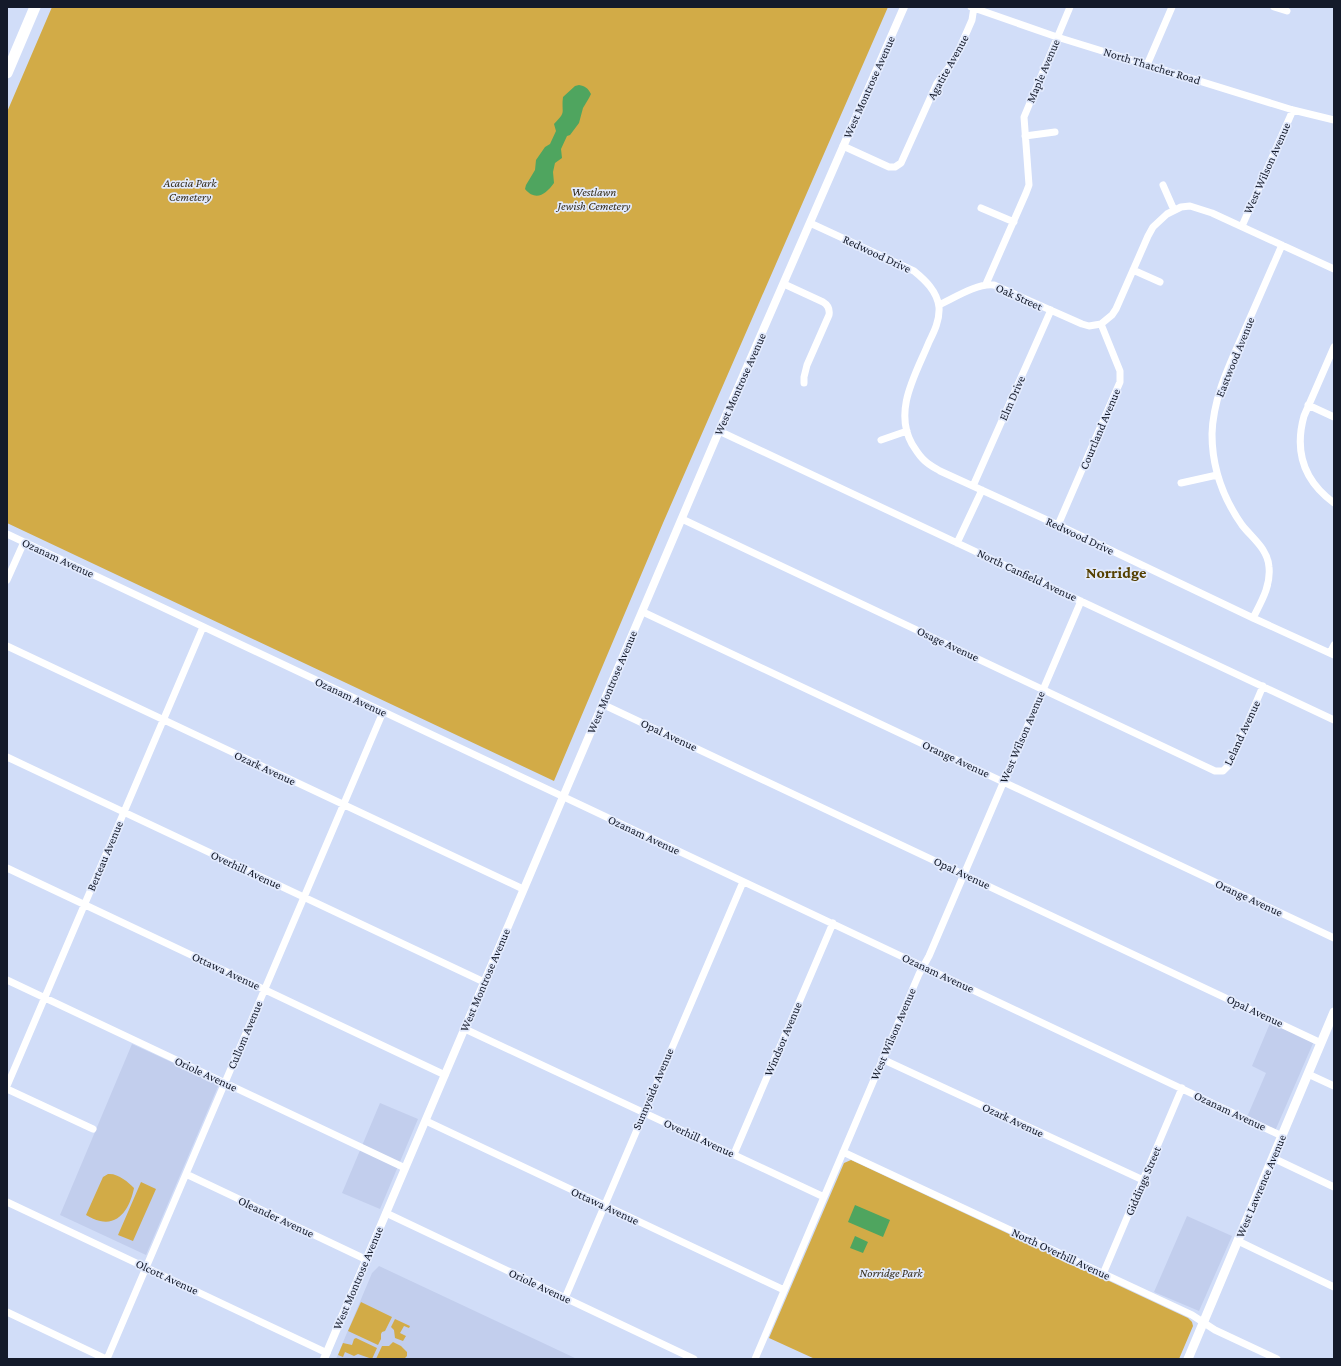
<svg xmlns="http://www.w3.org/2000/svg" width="1341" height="1366" font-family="'Crimson Pro',serif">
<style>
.built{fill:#c2ceed}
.green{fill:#d2ab47}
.water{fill:#4fa55f}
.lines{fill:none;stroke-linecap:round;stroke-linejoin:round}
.minor{stroke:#fff;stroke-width:7}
.tertiary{stroke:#fff;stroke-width:8}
.secondary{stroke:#fff;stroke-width:9}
.primary{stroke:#fff;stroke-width:11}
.labels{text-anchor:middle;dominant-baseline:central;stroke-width:3.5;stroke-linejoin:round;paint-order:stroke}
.street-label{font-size:12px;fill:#141a2a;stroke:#e2eafd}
.park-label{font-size:12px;font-style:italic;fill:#342c1a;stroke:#e2eafd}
.district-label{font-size:16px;font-weight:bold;fill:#554000;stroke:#e2eafd}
</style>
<rect width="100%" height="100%" fill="#d1ddf8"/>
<!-- built -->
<path class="built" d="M1271,1021L1314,1041L1275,1131L1247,1117L1266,1073L1252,1066Z
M132,1044L219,1084L146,1255L60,1215Z
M380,1103L418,1119L380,1209L342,1193Z
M1187,1216L1232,1236L1199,1311L1154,1292Z
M379,1266L577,1359H336L372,1273Z"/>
<!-- green -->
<path class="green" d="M52,7H888L663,523L554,781L7,523V112Z
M851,1160L1188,1318L1192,1322L1193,1326L1179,1359H815L769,1338L844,1163Z
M108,1174C118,1173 128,1182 134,1188C131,1204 121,1226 100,1221C95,1220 90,1217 86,1215L103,1177Z
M141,1182L156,1189L133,1241L118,1235Z
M361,1302L392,1317L385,1331L382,1332L381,1334V1339L378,1345L348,1331Z
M395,1319L410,1326L409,1328L404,1326L400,1333L406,1336L403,1341L395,1338L394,1330L391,1327Z
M356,1338L377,1348L372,1359L358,1354L354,1356L345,1352L343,1357L338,1355L343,1343L352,1345L354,1339Z
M393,1342L401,1346L407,1352V1356L404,1359H376L382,1346H389Z"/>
<!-- water -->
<path class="water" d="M579,85C585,86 588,88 591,94L589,98L583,108L579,123L570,135L567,136L561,149L562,158L555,163L553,172L554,183C546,194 536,202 525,189L526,185L535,170L536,160L545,147L550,144L556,131L554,124C567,111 561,114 563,97L575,86Z
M855,1205L890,1220L883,1237L848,1222Z
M855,1236L868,1242L863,1253L850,1248Z"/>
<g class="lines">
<!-- minor -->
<path class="minor" d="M971,7L1057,37L1293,110L1334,120
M1274,7L1287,11
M1147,65L1172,7
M1025,136L1055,132
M843,146L889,167H895L901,163L937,83L955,59L972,20L974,7
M1163,185L1174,210
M981,208L1014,222
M810,223L914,271C925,280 937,291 939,307C940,320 934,332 929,342C916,374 893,410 912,444C916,450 919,456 925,461C929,465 935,468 940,471L1058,525L1253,618L1334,655
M1242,226L1293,110
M1133,270L1160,282
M784,284L823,302C828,305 830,309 829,315L807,365L804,377V383
M986,284L1026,193L1029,185L1024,117L1070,7
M939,305C954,298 977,283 994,285L1082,324L1089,326L1101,324L1112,315L1116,309L1148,236L1153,227L1167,214L1181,207L1190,206L1212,213L1334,269
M1334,347L1304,416C1294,452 1304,481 1334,503
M1308,405L1334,417
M719,431L1334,720
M881,440L907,431
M1181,483L1217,475
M973,486L1051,310
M682,519L1215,771H1223L1230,764L1263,686
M1058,525L1120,382V371L1101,324
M7,534L1282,1136
M957,543L982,490
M7,580L24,542
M643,612L1334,938
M1253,618C1261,602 1271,586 1269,567C1268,549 1252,538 1242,525C1223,498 1212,467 1212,434C1213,398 1229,366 1243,334C1256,304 1269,274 1282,245
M7,646L523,889
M1330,653L1334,645
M602,704L1321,1043
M7,757L484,982
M7,868L445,1075
M7,980L405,1168
M465,1029L824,1197
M882,1059L1143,1180
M1308,1074L1334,1086
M7,1086L203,627
M7,1089L93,1129
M426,1121L784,1290
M843,1152L1192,1315L1215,1330L1277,1359
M734,1154L833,923
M1273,1158L1334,1187
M186,1174L365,1259
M7,1202L327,1353
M386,1213L694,1359
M1238,1241L1334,1287
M1103,1274L1182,1088
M565,1298L743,882
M7,1312L106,1359
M107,1359L383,712
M755,1359L919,974L929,956L1081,601"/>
<!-- tertiary -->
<path class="tertiary" d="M324,1359L563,797L719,431L904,7"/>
<!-- secondary -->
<path class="secondary" d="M1188,1359L1334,1012"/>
<!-- primary -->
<path class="primary" d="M7,73L35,7"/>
</g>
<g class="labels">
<!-- street labels -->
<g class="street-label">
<text transform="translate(1152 66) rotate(17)">North Thatcher Road</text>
<text transform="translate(948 67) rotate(-61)">Agatite Avenue</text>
<text transform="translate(1043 71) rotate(-67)">Maple Avenue</text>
<text transform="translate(869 87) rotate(-66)">West Montrose Avenue</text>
<text transform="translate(1267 168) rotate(-66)">West Wilson Avenue</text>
<text transform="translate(877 254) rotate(25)">Redwood Drive</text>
<text transform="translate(1019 297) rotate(24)">Oak Street</text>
<text transform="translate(1235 357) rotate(-68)">Eastwood Avenue</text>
<text transform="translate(740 384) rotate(-66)">West Montrose Avenue</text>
<text transform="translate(1012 398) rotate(-66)">Elm Drive</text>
<text transform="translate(1100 429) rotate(-67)">Courtland Avenue</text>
<text transform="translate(1080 536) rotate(25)">Redwood Drive</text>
<text transform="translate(58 558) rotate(25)">Ozanam Avenue</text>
<text transform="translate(1027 575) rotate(25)">North Canfield Avenue</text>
<text transform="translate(948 644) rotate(25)">Osage Avenue</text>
<text transform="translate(612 682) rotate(-67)">West Montrose Avenue</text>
<text transform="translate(351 697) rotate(25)">Ozanam Avenue</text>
<text transform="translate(1242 733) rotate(-65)">Leland Avenue</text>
<text transform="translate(669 735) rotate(25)">Opal Avenue</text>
<text transform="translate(1022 737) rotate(-67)">West Wilson Avenue</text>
<text transform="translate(956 759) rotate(25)">Orange Avenue</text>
<text transform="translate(265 768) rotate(25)">Ozark Avenue</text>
<text transform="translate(644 835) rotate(25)">Ozanam Avenue</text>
<text transform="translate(105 856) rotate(-67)">Berteau Avenue</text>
<text transform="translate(246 870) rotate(25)">Overhill Avenue</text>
<text transform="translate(962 873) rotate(25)">Opal Avenue</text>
<text transform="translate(1249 898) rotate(25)">Orange Avenue</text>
<text transform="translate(226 971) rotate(25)">Ottawa Avenue</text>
<text transform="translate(938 973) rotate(25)">Ozanam Avenue</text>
<text transform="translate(485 980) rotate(-67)">West Montrose Avenue</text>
<text transform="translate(1255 1011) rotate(25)">Opal Avenue</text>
<text transform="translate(893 1034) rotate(-67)">West Wilson Avenue</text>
<text transform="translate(245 1035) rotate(-67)">Cullom Avenue</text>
<text transform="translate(783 1039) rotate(-67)">Windsor Avenue</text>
<text transform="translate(206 1074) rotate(25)">Oriole Avenue</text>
<text transform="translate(653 1089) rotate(-67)">Sunnyside Avenue</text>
<text transform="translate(1230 1111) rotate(25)">Ozanam Avenue</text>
<text transform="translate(1013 1120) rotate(25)">Ozark Avenue</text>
<text transform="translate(699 1138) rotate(25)">Overhill Avenue</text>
<text transform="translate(1143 1181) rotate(-67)">Giddings Street</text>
<text transform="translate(1261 1186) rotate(-67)">West Lawrence Avenue</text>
<text transform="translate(605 1206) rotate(25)">Ottawa Avenue</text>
<text transform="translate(276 1217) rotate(25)">Oleander Avenue</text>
<text transform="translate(1061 1254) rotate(25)">North Overhill Avenue</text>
<text transform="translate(167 1277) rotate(25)">Olcott Avenue</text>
<text transform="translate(358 1278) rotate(-67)">West Montrose Avenue</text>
<text transform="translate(540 1286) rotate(25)">Oriole Avenue</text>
</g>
<!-- park labels -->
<g class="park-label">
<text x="190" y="183">Acacia Park<tspan x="190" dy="14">Cemetery</tspan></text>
<text x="594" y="192">Westlawn<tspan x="594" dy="14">Jewish Cemetery</tspan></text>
<text x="891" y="1273">Norridge Park</text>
</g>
<!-- district labels -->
<g class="district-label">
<text x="1116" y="572">Norridge</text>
</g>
</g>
<!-- border -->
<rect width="1341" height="1366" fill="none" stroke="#141a2a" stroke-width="16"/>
</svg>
